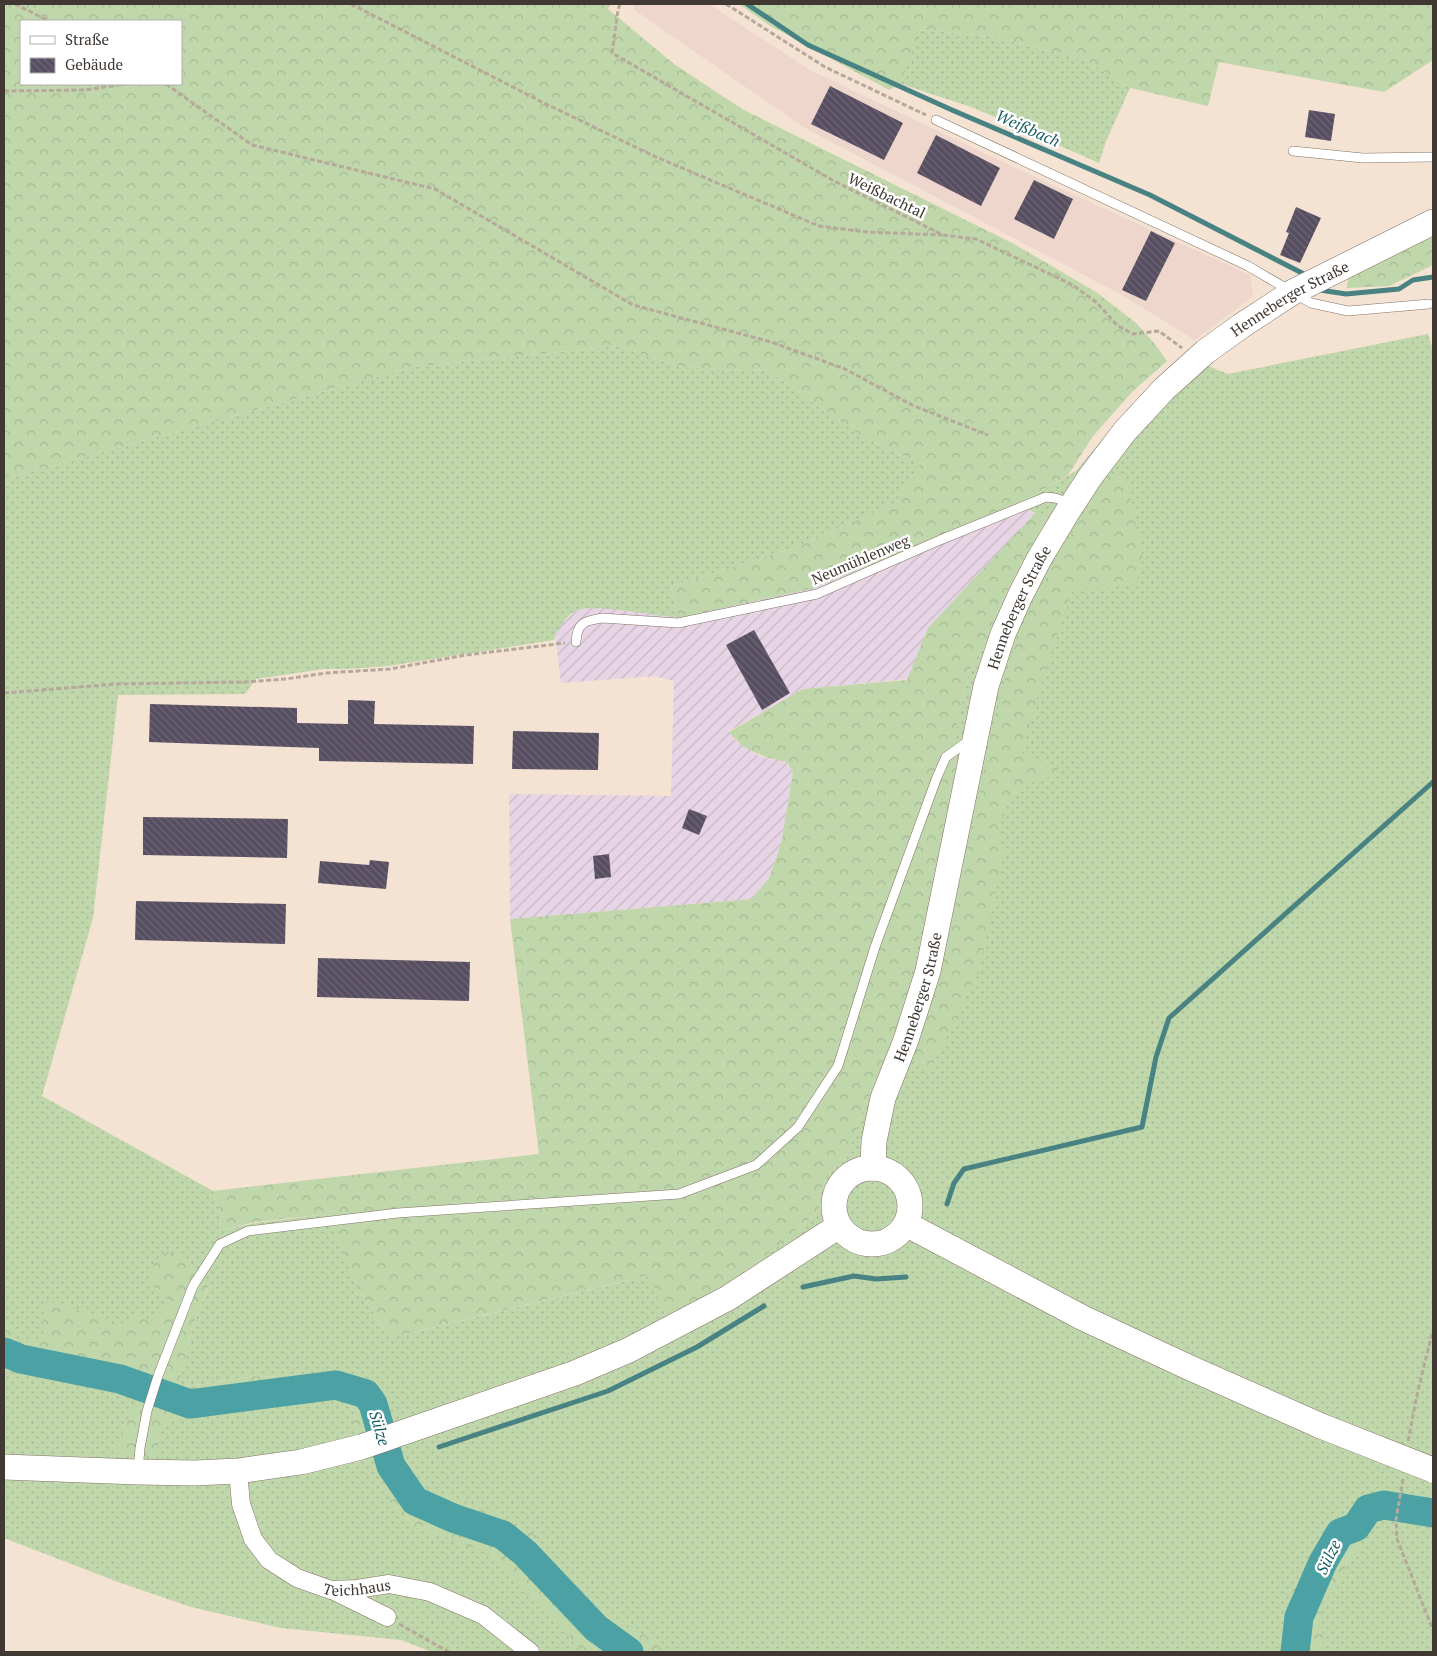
<svg xmlns="http://www.w3.org/2000/svg" width="1437" height="1656" font-family="'PT Serif',serif">
<style>
.commercial{fill:#eed6cc}
.industrial{fill:url(#industrial-furrows)}
.grass{fill:url(#grass-dots);fill-rule:evenodd}
.forest{fill:url(#forest-crowns);fill-rule:evenodd}
.lines{fill:none;stroke-linecap:round;stroke-linejoin:round}
.stream{stroke:#488282;stroke-width:5}
.river{stroke:#4ba1a4;stroke-width:29}
.building{fill:url(#building-back-hatch)}
.lane-casing{stroke:#837264;stroke-width:10}
.street-casing{stroke:#837264;stroke-width:19}
.secondary-casing{stroke:#837264;stroke-width:26}
.path{stroke:#b6a89b;stroke-width:3;stroke-dasharray:5 2.5;stroke-linecap:butt}
.lane{stroke:#fff;stroke-width:9}
.street{stroke:#fff;stroke-width:18}
.secondary{stroke:#fff;stroke-width:25}
.secondary-bridge-casing{stroke:#837264;stroke-width:26;stroke-linecap:butt}
.secondary-bridge{stroke:#fff;stroke-width:25}
.labels{text-anchor:middle;dominant-baseline:central;stroke-width:5;stroke-linejoin:round;paint-order:stroke}
.street-label{font-size:15px;fill:#403832;stroke:#fff}
.water-label{font-size:16px;font-style:italic;fill:#175f61;stroke:#fff}
</style>
<defs>
<pattern id="industrial-furrows" width="10" height="10" patternUnits="userSpaceOnUse" patternTransform="scale(1.25)"><rect width="10" height="10" fill="#e7d5e5"/><path d="M-1 1l2-2M0 10L10 0M9 11l2-2" fill="none" stroke="#c7b8c5"/></pattern>
<pattern id="grass-dots" width="8" height="8" patternUnits="userSpaceOnUse" patternTransform="scale(1.25)"><rect width="8" height="8" fill="#bfd7aa"/><path d="M2 2h.1M6 6h.1" fill="none" stroke="#a5b993" stroke-width="1.8" stroke-linecap="round"/></pattern>
<pattern id="forest-crowns" width="20" height="18" patternUnits="userSpaceOnUse" patternTransform="scale(1.25)"><rect width="20" height="18" fill="#bfd7aa"/><path d="M2 6a3 3 0 1 1 6 0M12 15a3 3 0 1 1 6 0" fill="none" stroke="#a5b993"/></pattern>
<pattern id="building-back-hatch" width="6" height="6" patternUnits="userSpaceOnUse" patternTransform="scale(1.25)"><rect width="6" height="6" fill="#574f61"/><path d="M-1 5l2 2M0 0l6 6M5-1l2 2" fill="none" stroke="#6d6674"/></pattern>
</defs>
<rect width="100%" height="100%" fill="#f4e2d2"/>
<!-- commercial -->
<path class="commercial" d="M636,4H709L808,69L1024,172L1250,275L1253,296L1195,340L1122,295L805,128L633,9Z"/>
<!-- industrial -->
<path class="industrial" d="M1076,471L909,679L803,689L729,731L735,740L759,756L787,762L793,772L781,844L769,878L752,899L510,919L509,794L671,796L674,681L655,676L561,683L555,636L559,626L577,610L593,608L1017,505Z"/>
<!-- grass -->
<path class="grass" d="M919,30L988,36L1086,60L1130,88L1106,141L1099,163L974,108L901,84Z
M1428,334L1433,349V1652H432L401,1640L281,1628L191,1607L118,1582L4,1538V479L413,367L617,346L681,367L769,371L860,435L920,464L896,502L802,545L670,587L679,618C658,616 594,604 578,610C567,614 557,629 554,640L388,666L348,669H324L256,679L245,694L118,695L93,918L42,1096L213,1191L220,1212L221,1231L255,1223L328,1214L357,1287L390,1338L650,1275L667,1318L719,1289L775,1249L816,1213L819,1193L830,1172L846,1159L864,1108L896,1033L957,760V722L967,678L1014,577L1048,518L1017,505L1076,471L1116,423L1183,356L1228,374ZM210,1284L192,1327L179,1386L205,1384L255,1376L333,1379L362,1384L353,1430L355,1412L343,1400L318,1395L251,1403L217,1412L187,1415L169,1421L159,1434L138,1397Z"/>
<!-- forest -->
<path class="forest" d="M4,4H610L608,9L674,64L742,109L1014,244L1096,292L1136,323L1154,343L1167,361L1133,391L1093,436L1068,475L1017,505L814,588L679,618L670,587L802,545L896,502L920,464L860,435L769,371L681,367L617,346L413,367L4,479ZM21,21H181V84H21Z
M739,4H1433V60L1384,92L1219,62L1208,106L1130,88L1086,60L988,36L920,30L901,84L889,90L769,25Z
M1433,233V265L1389,286L1347,288L1348,279Z
M1108,474L1117,475L1127,480L1143,559L1136,583L1108,588H1074L1050,656L1021,752L1059,768L1050,777L1025,784L1008,804L997,835L1004,852L979,972L929,1071L913,1058L939,981L993,725L1011,657L1031,606L1055,561Z
M1036,512L1048,518L1014,577L967,678L957,722V760L909,987L896,1033L864,1108L846,1159L830,1172L819,1193L816,1213L775,1249L719,1289L667,1318L649,1275L390,1338L357,1287L328,1214L255,1222L221,1231L220,1212L213,1191L539,1154L510,919L752,899L769,878L781,844L793,772L787,762C764,757 744,752 729,732L803,689L907,680L928,628Z
M167,1252L180,1257L210,1283L192,1327L179,1386L205,1384L255,1376L333,1379L362,1384L388,1397L395,1416L353,1431L355,1412L343,1400L318,1395L251,1403L217,1412L187,1415L169,1421L159,1435L157,1457L113,1454L145,1378L20,1354L9,1371L4,1367V1315L17,1340H43L44,1300L96,1315L110,1326L137,1316L152,1323L169,1299L149,1284L154,1264Z
M401,1460L415,1469L427,1490L463,1500L505,1517L536,1536L544,1563L567,1585L597,1607L673,1652H578L569,1634L545,1610L508,1569L493,1556L446,1537L410,1526L393,1510L386,1488L388,1471Z
M1331,1526L1362,1539L1357,1551L1347,1563L1337,1588L1320,1605L1324,1652H1282L1280,1643L1292,1591L1313,1553Z"/>
<g class="lines">
<!-- stream -->
<path class="stream" d="M747,4L808,45L952,110L1150,195L1302,273
M1320,290L1346,294L1399,289L1413,280L1433,277
M947,1204L954,1183L964,1169L1142,1127L1156,1057L1169,1018L1433,782
M803,1287L854,1276L876,1279L906,1277
M439,1447L608,1391L697,1347L764,1306"/>
<!-- river -->
<path class="river" d="M4,1352L21,1359L120,1379L190,1404L336,1385L366,1394L373,1404L391,1466L415,1501L453,1518L503,1535L525,1553L596,1628L629,1652
M1295,1652L1299,1617L1323,1562L1340,1533L1356,1527L1368,1509L1384,1505L1433,1513"/>
</g>
<!-- building -->
<path class="building" d="M830,86L903,123L884,160L811,124Z
M1309,110L1335,114L1331,141L1305,137Z
M936,135L1000,168L981,206L917,173Z
M1034,180L1073,199L1054,239L1014,219Z
M1296,207L1321,218L1300,263L1280,255L1289,233L1286,232Z
M1151,231L1175,243L1146,301L1122,290Z
M754,630L790,693L762,710L726,645Z
M348,700L375,701L374,724L474,726L473,764L319,761V748L149,742L150,704L297,708V723L348,724Z
M513,731L599,733L598,770L512,769Z
M689,809L707,816L699,835L682,828Z
M143,817L288,819L287,858L143,855Z
M609,854L611,877L595,879L593,856Z
M370,860L389,862L386,889L318,883L320,861L369,865Z
M136,901L286,904L285,944L135,940Z
M318,958L470,962L469,1001L317,997Z"/>
<g class="lines">
<!-- lane casing -->
<g class="lane-casing">
<path id="lane" d="M936,120L1248,266L1311,303L1348,311L1429,304
M1293,151L1363,158L1433,157
M576,642C577,622 585,621 602,618L678,623L817,594L940,540L1046,497L1055,498L1070,503
M138,1471L140,1448L147,1411L158,1376L193,1286L220,1244L248,1231L398,1213L679,1194L756,1165L798,1127L838,1066L875,947L937,777L946,757L971,739"/>
</g>
<!-- street casing -->
<g class="street-casing">
<g id="street">
<path id="s1" d="M238,1471L241,1504L253,1539L269,1560L297,1578L331,1590L357,1589L389,1584L430,1592L483,1615L530,1652"/>
<path d="M334,1591L387,1617"/>
</g>
</g>
<!-- secondary casing -->
<g class="secondary-casing">
<g id="secondary">
<circle cx="872" cy="1206" r="38"/>
<path id="s2" d="M873,1168L874,1141L883,1098L906,1040L928,971L986,686L1003,634L1020,596L1039,559L1066,514L1090,477L1125,431L1164,389L1205,352L1241,326L1293,292L1433,222"/>
<path d="M906,1224L1083,1318L1188,1367L1321,1426"/>
<path d="M4,1467L137,1472L195,1473L238,1471L301,1462L361,1447L575,1373L629,1350L728,1298L839,1226"/>
</g>
</g>
<!-- path -->
<path class="path" d="M15,4L49,21
M351,4L542,102L656,157L819,226L867,232L942,235
M620,4L618,10L612,53L834,181L943,235L976,239L1071,284L1096,302L1118,326L1133,334L1159,331L1182,348
M726,4L825,67L926,115
M166,84L252,145L435,189L633,305L771,342L845,369L914,406L988,435
M4,91L85,90L125,84
M4,693L116,684L245,682L286,679L326,673L390,669L466,655L565,643
M1408,1441L1418,1390L1433,1330
M1403,1479L1396,1519L1397,1539L1433,1630
M399,1624L449,1652"/>
<!-- lane -->
<use href="#lane" class="lane"/>
<!-- street -->
<use href="#street" class="street"/>
<!-- secondary -->
<use href="#secondary" class="secondary"/>
<!-- secondary-bridge casing -->
<g class="secondary-bridge-casing">
<path id="secondary-bridge" d="M1321,1426L1433,1470"/>
</g>
<!-- secondary-bridge -->
<use href="#secondary-bridge" class="secondary-bridge"/>
</g>
<g class="labels">
<!-- street labels -->
<g class="street-label">
<text transform="translate(887 195) rotate(26)">Weißbachtal</text>
<text stroke="none"><textPath href="#s2" startOffset="1002">Henneberger Straße</textPath></text>
<text transform="translate(860 559) rotate(-23)">Neumühlenweg</text>
<text stroke="none"><textPath href="#s2" startOffset="582">Henneberger Straße</textPath></text>
<text stroke="none"><textPath href="#s2" startOffset="178">Henneberger Straße</textPath></text>
<text stroke="none"><textPath href="#s1" startOffset="192">Teichhaus</textPath></text>
</g>
<!-- water labels -->
<g class="water-label">
<text transform="translate(1028 128) rotate(24)">Weißbach</text>
<text transform="translate(380 1428) rotate(73)">Sülze</text>
<text transform="translate(1328 1557) rotate(-64)">Sülze</text>
</g>
</g>
<!-- border -->
<rect width="1437" height="1656" fill="none" stroke="#403832" stroke-width="10"/>
<!-- legend -->
<rect x="20" y="20" width="162" height="65" fill="#ffffff" stroke="#b3afad"/>
<rect x="30" y="36" width="25" height="8" fill="#ffffff" stroke="#b3afad"/>
<text x="65" y="45" font-size="15" fill="#403832">Straße</text>
<rect x="30" y="58" width="25" height="15" fill="url(#building-back-hatch)" stroke="#b3afad"/>
<text x="65" y="70" font-size="15" fill="#403832">Gebäude</text>
</svg>
